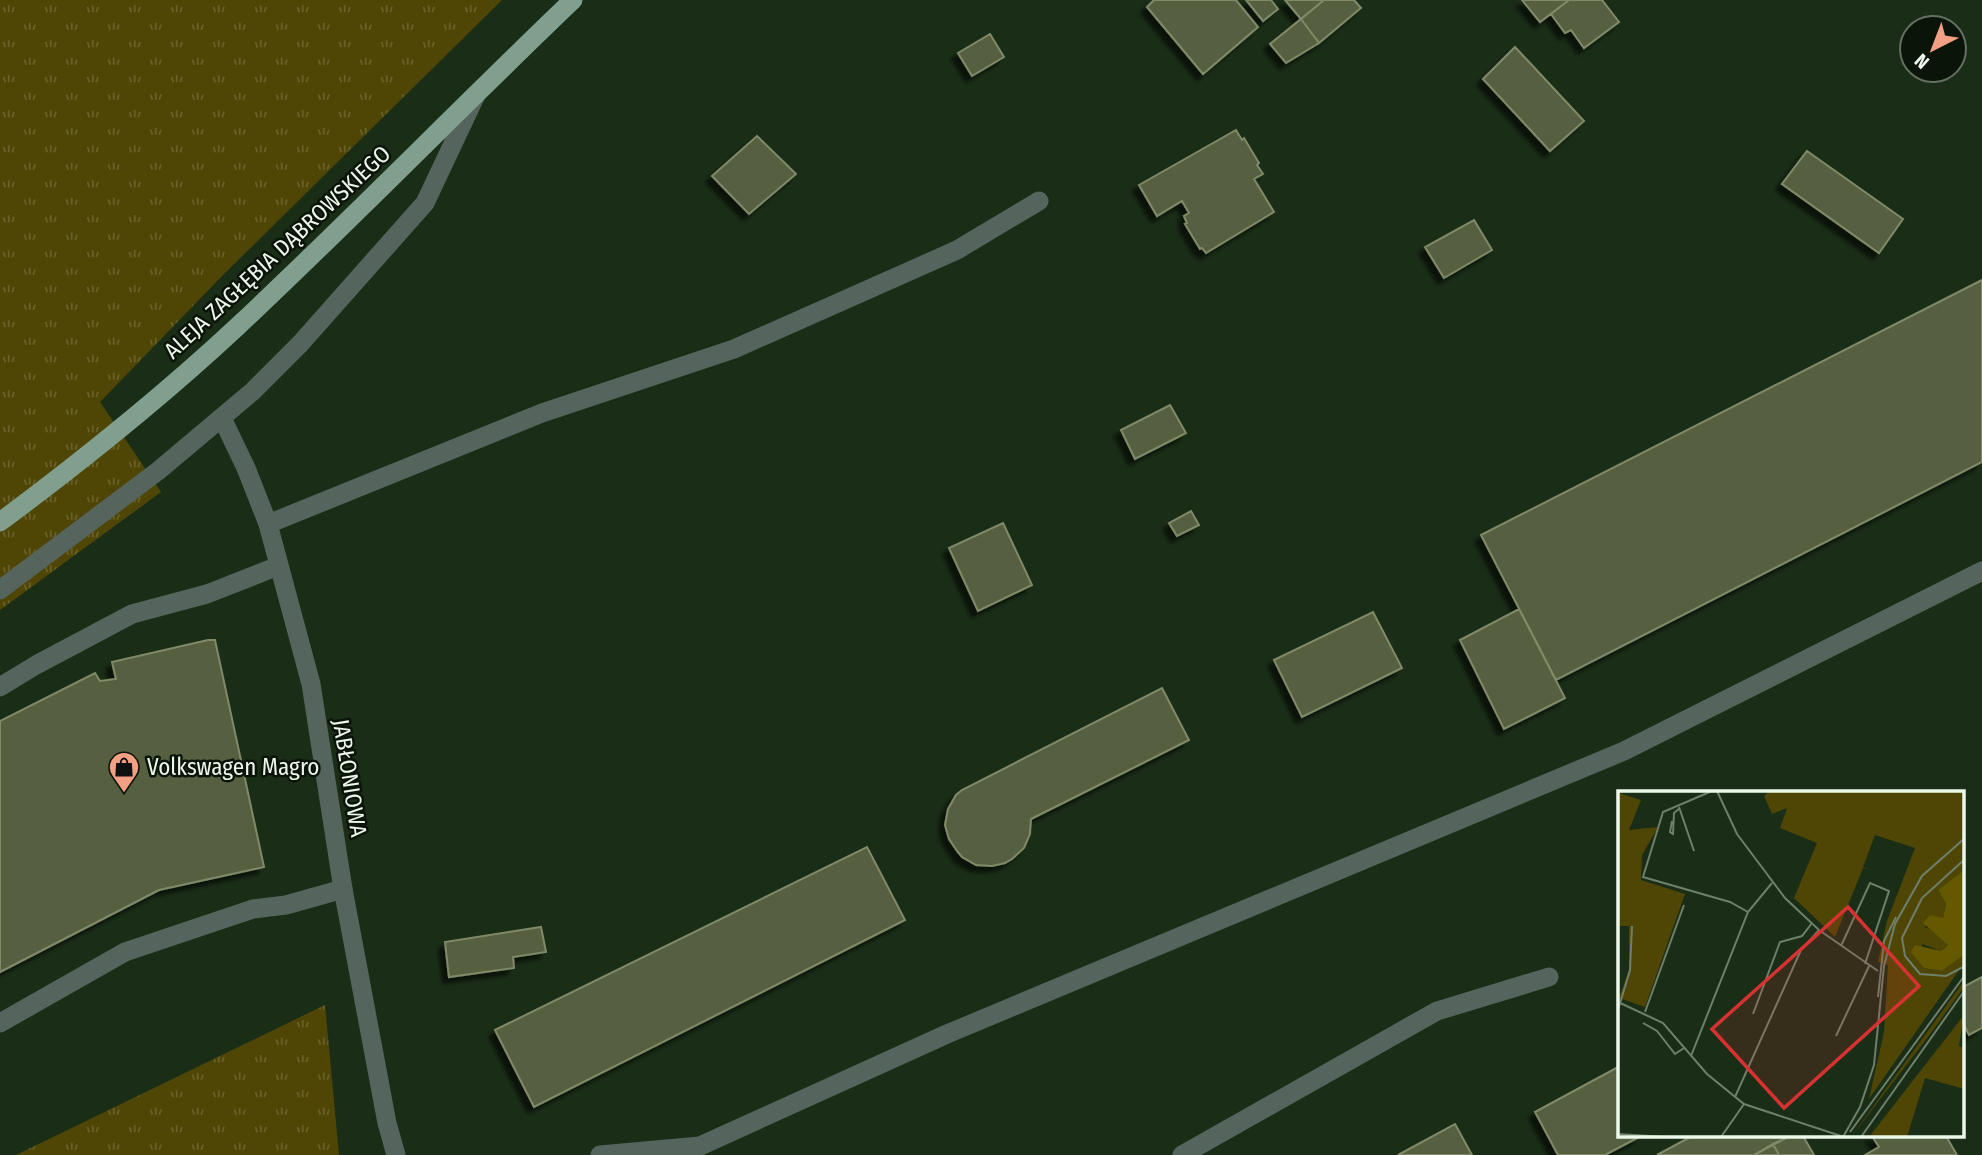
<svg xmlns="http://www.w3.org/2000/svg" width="1982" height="1155" font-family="'Fira Sans Condensed',sans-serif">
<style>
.grass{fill:url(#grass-tufts)}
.building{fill:#565f40;stroke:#808a69;stroke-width:2;filter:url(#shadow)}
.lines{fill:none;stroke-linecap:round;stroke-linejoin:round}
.service{stroke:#55645c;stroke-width:19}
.minor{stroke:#55645c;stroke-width:19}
.primary{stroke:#809f8f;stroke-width:19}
.labels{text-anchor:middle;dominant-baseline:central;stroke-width:5;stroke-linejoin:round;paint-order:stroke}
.street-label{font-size:23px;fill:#ecf9ea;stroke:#0b1409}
.poi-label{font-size:23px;fill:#ecf9ea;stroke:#0b1409;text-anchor:start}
.inset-road{fill:none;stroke:#6e7f6b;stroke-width:2}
.view{fill:#d73232;fill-opacity:0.15;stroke:#d73232;stroke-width:3.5}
.inset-edge{fill:none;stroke:#ecf9ea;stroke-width:3.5}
</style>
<defs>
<pattern id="grass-tufts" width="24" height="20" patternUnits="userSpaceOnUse" patternTransform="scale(1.75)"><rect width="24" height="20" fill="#4f4605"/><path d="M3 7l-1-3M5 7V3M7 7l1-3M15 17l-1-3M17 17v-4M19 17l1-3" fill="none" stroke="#68612a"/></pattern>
<filter id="shadow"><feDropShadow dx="-6" dy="6" stdDeviation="2" flood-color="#0009"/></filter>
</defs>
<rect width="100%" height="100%" fill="#1a2e17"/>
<!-- grass -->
<path class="grass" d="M0,0H502L225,273L100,402L161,492L0,610Z
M325,1005L339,1155H16Z"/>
<!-- building -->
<path class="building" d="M1154,0H1236L1258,27L1203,74L1147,7Z
M1246,0H1271L1278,9L1263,21Z
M1285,0H1324L1301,19Z
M1324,0H1354L1361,8L1319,43L1301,19Z
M1522,0H1569L1540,22Z
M1569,0H1602L1619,22L1584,48L1571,30L1565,33L1551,14Z
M1301,19L1319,43L1286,63L1270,44Z
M990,34L1004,57L972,76L958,53Z
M1515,47L1584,121L1550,151L1483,79Z
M1236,130L1242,140L1244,138L1259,163L1257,165L1263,174L1254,179L1274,212L1206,253L1202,248L1200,249L1185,224L1187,223L1184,216L1189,213L1182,201L1157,216L1139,185Z
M757,136L796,174L749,214L712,176Z
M1807,151L1903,219L1879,253L1782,184Z
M1474,220L1492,250L1444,278L1425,247Z
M1982,280V462L1556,680L1481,535Z
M1170,405L1186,433L1135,459L1121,430Z
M1191,511L1199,525L1177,536L1169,523Z
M1003,523L1032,585L978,611L949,548Z
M1519,609L1565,698L1504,729L1460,640Z
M1373,612L1402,668L1302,717L1274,660Z
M208,640H215L264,867L159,890L0,972V721L95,673L100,681L116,679L112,662Z
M1162,688L1189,740L1031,819L1030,834L1024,848L1012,859L1005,863L992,866L976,865L962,857L957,851L949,839L945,825L948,809L956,795L962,790Z
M867,847L905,920L534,1107L495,1030Z
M541,927L546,952L513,957L514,968L449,977L445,942Z
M1982,977V1028L1969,1035L1963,1023V987Z
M1620,1066V1136H1641L1605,1155H1558L1535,1112Z
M1455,1124L1472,1155H1398Z
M1692,1136H1790L1754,1155H1657Z
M1790,1136H1803L1814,1155H1779L1773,1144Z
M1872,1136H1946L1957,1155H1865L1879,1147Z
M1773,1144L1779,1155H1754Z"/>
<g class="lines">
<!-- service -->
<path class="service" d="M268,524L542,413L734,349L957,250L1039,201
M0,687L36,665L132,614L207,594L278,566
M0,1023L125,952L253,909L286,905L343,889
M600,1155L700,1146L947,1034L1624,751L1982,571
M1182,1155L1437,1011L1549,977"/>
<!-- minor -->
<path class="minor" d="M222,418L246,468L268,524L311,684L343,889L387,1123L396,1155
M0,590L158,471L253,391L300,344L425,203L475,97"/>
<!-- primary -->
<path class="primary" d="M0,522C82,461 163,396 238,326C352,219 460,108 573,0"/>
</g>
<!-- icons -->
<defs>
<g id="shop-pin" transform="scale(1.575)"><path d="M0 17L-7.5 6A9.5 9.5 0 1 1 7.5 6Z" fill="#f39f83" stroke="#0b1409"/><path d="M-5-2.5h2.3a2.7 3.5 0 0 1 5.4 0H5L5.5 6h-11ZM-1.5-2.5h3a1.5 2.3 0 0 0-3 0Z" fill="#111"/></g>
</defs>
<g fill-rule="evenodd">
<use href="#shop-pin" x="124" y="767"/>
</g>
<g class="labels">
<!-- street labels -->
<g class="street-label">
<text transform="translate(277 252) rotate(-43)">ALEJA ZAGŁĘBIA DĄBROWSKIEGO</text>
<text transform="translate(350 778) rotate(81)">JABŁONIOWA</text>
</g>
<!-- poi labels -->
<g class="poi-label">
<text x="147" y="767">Volkswagen Magro</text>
</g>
</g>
<!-- overview -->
<g transform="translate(1618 791)">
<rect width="346" height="346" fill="#1a2e17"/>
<path d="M152,0H346V79L320,99L328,113L325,127L306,136L318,140L330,154L323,160L304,153L306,177L324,180L346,164V172L251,308L266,241L270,174L260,171L269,130L297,57L257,44L245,76L252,79L245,77L217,146L176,107L199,52L162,37L169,17L154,23L146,5ZM1,2L23,9L11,39L40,36L24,64L23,89L67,103L27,216L1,207L11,179V135H0ZM346,190L344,199L313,242L233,346ZM346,224L341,255L346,257V298L307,287L289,346H251Z" fill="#4f4605"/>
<path d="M346,79V164L324,180L306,177L293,161L297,154L323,160L330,154L305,132L312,124L325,127L328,113L320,99Z" fill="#645900"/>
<path class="inset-road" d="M94,0L45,21L25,86L112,111L130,121M99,0L119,43L167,107L201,139L260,180M61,16L76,60M54,30L52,41L55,43L56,22L62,17M347,68L304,107L284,147L287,165L302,183L328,185L347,175M223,155L252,92L271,100L247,173M260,206L266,150L278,126M0,211L45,232L89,283L126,313L226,346M0,219L12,179L14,135M27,221L66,114M135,223L162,151L184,145L194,132M25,232L39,240L57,263L66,257M218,245L251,175M73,265L130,121L154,92M117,306L183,159L201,139M232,341L347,184M0,343L48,346M103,346L126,313M225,346L242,316L256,274L266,175L277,133L304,85L347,47M243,346L347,199"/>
<path class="view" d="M230,116L301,195L166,317L94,238Z"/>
<rect width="346" height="346" class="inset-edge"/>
</g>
<!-- north arrow -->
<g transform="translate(1933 49) rotate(222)"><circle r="33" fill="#0b1409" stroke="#657063" stroke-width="2"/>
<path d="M0-5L12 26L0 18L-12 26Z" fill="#f39f83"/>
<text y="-10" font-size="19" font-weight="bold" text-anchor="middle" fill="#ecf9ea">N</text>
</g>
</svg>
